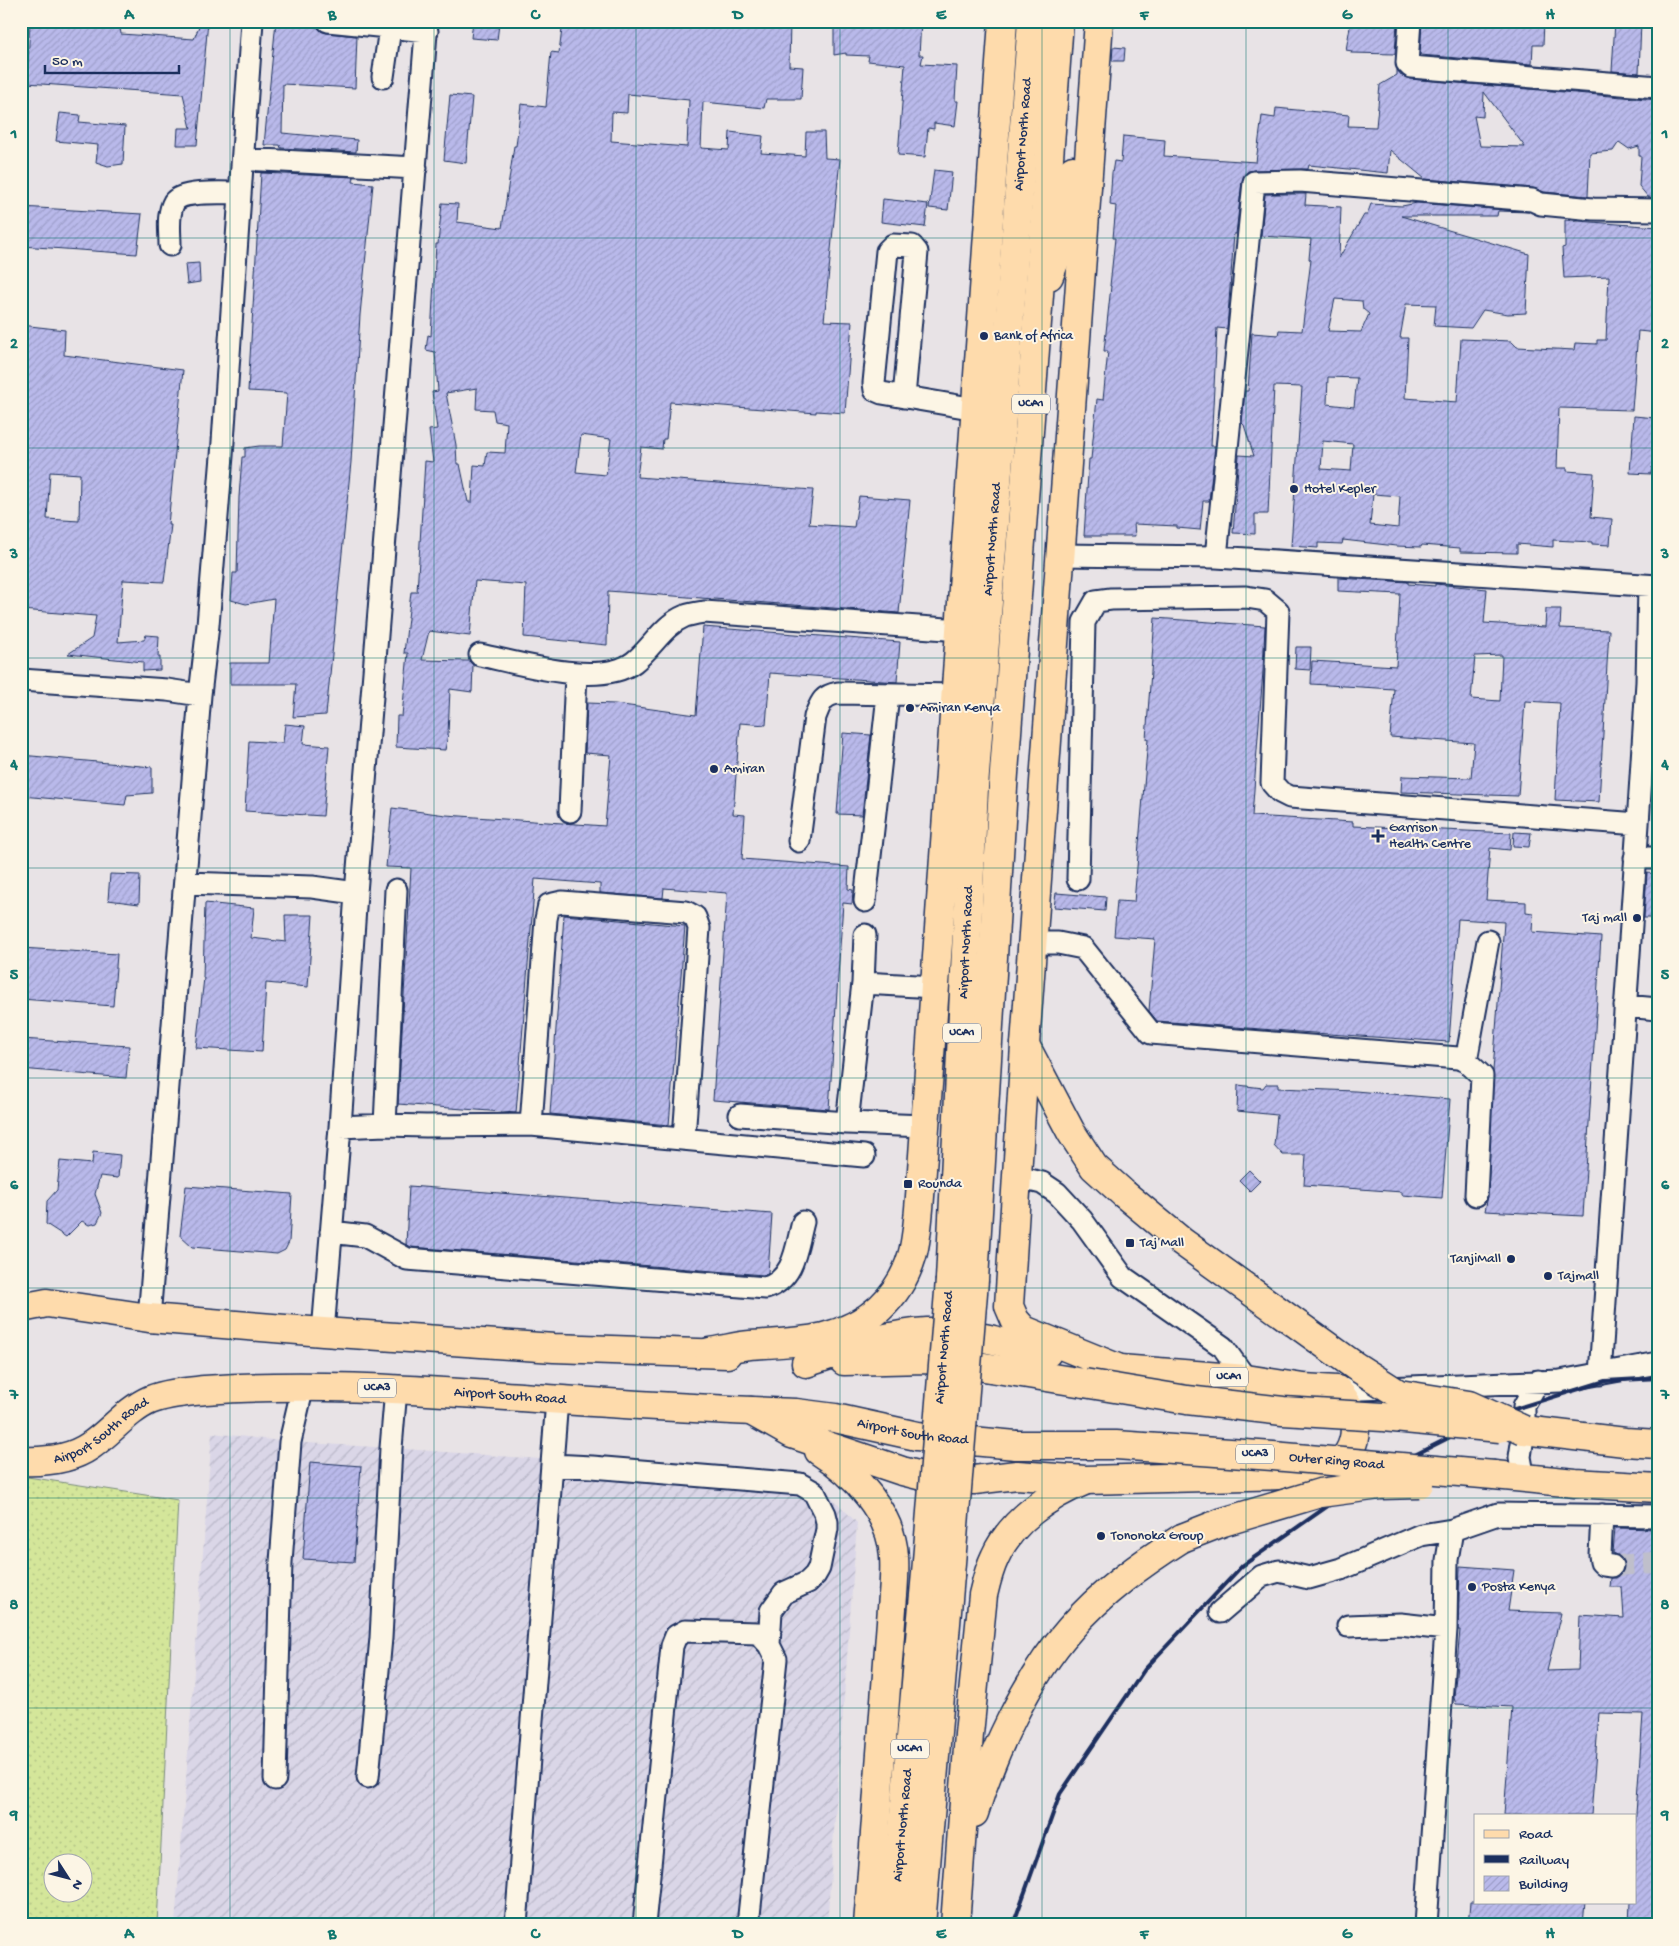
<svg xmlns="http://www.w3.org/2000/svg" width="1679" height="1946" font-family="'Gochi Hand',sans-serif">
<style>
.industrial{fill:url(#industrial-furrows)}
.grass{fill:url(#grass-dots);stroke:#788a7c;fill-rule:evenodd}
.building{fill:url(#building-hatch);stroke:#1b2f5e;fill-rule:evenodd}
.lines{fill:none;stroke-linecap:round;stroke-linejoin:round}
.minor-tunnel{stroke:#bfbfcb;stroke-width:21;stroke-dasharray:21 11;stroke-linecap:butt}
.minor-casing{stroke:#1b2f5e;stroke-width:25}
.major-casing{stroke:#1b2f5e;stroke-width:31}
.minor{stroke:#fcf5e5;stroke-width:21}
.major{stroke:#fedbac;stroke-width:28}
.rail{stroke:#1b2f5e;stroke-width:4}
.major-bridge-casing{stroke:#1b2f5e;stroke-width:31;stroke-linecap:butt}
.major-bridge{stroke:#fedbac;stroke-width:28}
.grid{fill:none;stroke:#0f766e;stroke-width:1;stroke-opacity:0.55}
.poi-dot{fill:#1b2f5e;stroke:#fcf5e5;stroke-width:2}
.labels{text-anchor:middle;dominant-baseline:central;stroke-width:4;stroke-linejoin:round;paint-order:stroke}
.shield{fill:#fcf5e5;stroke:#5e6a86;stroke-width:1}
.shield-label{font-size:12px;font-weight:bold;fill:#1b2f5e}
.street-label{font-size:14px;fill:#1b2f5e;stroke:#fcf5e5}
.poi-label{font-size:14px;fill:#1b2f5e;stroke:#fcf5e5;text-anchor:start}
.neatline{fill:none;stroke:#0f766e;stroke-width:2}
.grid-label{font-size:16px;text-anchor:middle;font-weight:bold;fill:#0f766e}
</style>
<defs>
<pattern id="industrial-furrows" width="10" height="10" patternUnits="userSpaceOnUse" patternTransform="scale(1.25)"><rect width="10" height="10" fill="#dad6e7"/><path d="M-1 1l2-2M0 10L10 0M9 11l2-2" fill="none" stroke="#bab8c9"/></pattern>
<pattern id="grass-dots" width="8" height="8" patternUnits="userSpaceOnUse" patternTransform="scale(1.25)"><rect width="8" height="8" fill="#d4e69a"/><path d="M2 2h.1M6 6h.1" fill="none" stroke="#b5c687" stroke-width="1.8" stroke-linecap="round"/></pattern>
<pattern id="building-hatch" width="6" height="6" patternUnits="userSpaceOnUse" patternTransform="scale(1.25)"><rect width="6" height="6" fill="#b9b9ea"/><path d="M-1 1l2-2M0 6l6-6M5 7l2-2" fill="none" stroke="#9e9fcb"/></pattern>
</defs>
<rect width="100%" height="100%" fill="#e8e3e6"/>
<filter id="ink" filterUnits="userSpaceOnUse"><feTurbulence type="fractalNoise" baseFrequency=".02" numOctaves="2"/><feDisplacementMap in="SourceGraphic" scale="10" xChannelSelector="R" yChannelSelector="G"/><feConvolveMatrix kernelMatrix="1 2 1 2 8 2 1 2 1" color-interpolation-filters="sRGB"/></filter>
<g filter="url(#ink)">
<!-- industrial -->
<path class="industrial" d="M212,1433L290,1442L391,1448L814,1479L857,1523L827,1925H175Z"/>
<!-- grass -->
<path class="grass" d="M21,1476L178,1500L157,1925H21ZM52,1864H82V1894H52Z"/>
<!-- building -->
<path class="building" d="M30,21H61V23L120,28L121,34L194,39L201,21H208L197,145H177L178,128H191L183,94L27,83Z
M276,21H291L292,25L317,27L321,31L327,33L357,36L355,88L283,84L282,133L357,140L356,152L281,148L280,145H264Z
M473,21L499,24L497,40L471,38Z
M563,21H790L789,66L803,67L801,99H766L764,108L703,102L701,148L729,150L730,132L763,136L761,153L805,156L806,132H824L825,158L840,159L824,321L852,322L845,413L816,411V413L670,402L666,439H663L662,449L641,447L637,477L813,490L809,524L854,527L859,496L910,500L899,613L608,591L607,645L524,637L526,585L475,581L470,636L429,631L422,660L469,661L473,665L472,692L450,689L448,734L445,750L396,747L397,716H402L408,653H404L411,592H417L425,461L433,462L429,430L437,429L432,392L438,391L435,352L426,350L428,335L431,336L436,244H438L442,203L458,204L457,222L502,228L514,146H516L521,104L546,107L551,52L559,53ZM628,94L689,100L687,147L611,141L612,112L627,113ZM477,388L476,409L493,410L495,421L507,423L505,453L487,452L485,466L474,465L472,502H468L460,464H457L456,445L446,393ZM581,435L611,439L606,475L576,472Z
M834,21L921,22L919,55H923L921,64L957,66L955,101H958L955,126L934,123V129L928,128L925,157L898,155L905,65L868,61L869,56L846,55V53L834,55Z
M1351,21L1397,22L1395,54L1351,53L1352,51L1346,50Z
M1422,21H1544L1543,45H1533L1532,64L1420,55Z
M1615,21H1641L1639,73L1612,71Z
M1113,47L1125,48L1124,61H1112Z
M1397,70L1402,76L1410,79L1658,100V198L1648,197L1639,186L1641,156H1639V146L1629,149L1619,142L1613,151L1590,153L1588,196L1544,192L1533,188L1425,179L1390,150L1388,173L1309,165L1308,169L1254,170L1248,171L1242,181L1236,234H1234L1227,329L1217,328L1211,446H1215L1209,501H1203L1200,530L1177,528V526L1134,524L1135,536H1084L1089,459H1091L1097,399L1103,400L1108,351H1104L1111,286H1110L1115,238H1113L1116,206L1110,205L1112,173L1114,161L1121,162L1123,136L1165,140L1164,156L1256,162L1262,116L1275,118L1276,108L1349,115L1348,126L1376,127L1380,85L1397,75ZM1484,92L1525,147L1480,146L1474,116L1483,117Z
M450,95L472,97L466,163L444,160Z
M60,113L80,115L79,122L125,126L123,164L108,166L96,162L98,145L56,141Z
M934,170L952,172L948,210L929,208Z
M261,173L354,177L353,182L373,184L360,315L351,462L326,715L293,717L296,684H230V663H269L274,599L246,604L231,600L233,573H237L239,497L242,457H245V448L259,446H283L287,393L248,391Z
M1265,194H1306L1305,205L1341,207L1339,258L1364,215H1367L1371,204L1402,206L1417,203L1529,212L1498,211L1497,216H1401L1529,254L1526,313L1508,314L1483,310L1471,328L1434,326L1436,305L1406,304L1400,338H1408L1405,398L1457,402L1461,339L1511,341L1517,347L1574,350L1575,343L1597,344V340H1606L1609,276L1564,278L1562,248L1565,247V220L1658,227V333L1638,331L1632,410L1559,408L1557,468H1567V471L1594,473L1591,517L1612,519L1610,545L1592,544V542L1553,540V547L1517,544V553L1460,552V548L1422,545L1421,547L1396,546L1343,540L1342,544L1318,543V548L1291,546L1302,387L1274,386L1268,514H1255V534L1233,533L1239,455L1254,456L1244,425L1242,423L1245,391H1248L1252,333L1278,335L1279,330L1302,331L1311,260L1309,259L1311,239L1261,236ZM1335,299L1362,301L1363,309L1369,314L1361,332L1328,331ZM1328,377L1357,378L1354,407L1327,404ZM1323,441L1353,444L1351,471L1321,469ZM1373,494L1400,496L1398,528L1370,525Z
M883,199L928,204L925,227L881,222Z
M21,207L142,214L137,254L21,246Z
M199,263L200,282L187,284L185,264Z
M21,325L65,330L64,355L183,370L168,525H171L164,582L123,580L118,642L144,640L146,635L159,636L158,657H160V670L143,671V662L68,654L92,638L96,616L21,610ZM50,472L80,474L79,521L47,519Z
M1634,416L1656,418L1654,453L1658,454V468L1652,467L1651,474L1630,473Z
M1338,578L1408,582V584L1435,586V584L1487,589L1484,623L1545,627L1546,609H1561L1560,628L1609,630L1599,802L1555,800L1560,703L1525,701L1518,796L1401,792L1402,776L1471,778L1474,743L1390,737L1394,689L1311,684L1312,661L1396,666L1400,594L1338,591ZM1502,655L1500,701L1471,699L1475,656Z
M1155,618L1265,626L1263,671L1252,816L1353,822V826L1511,833L1510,850L1490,848L1486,900L1526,902V912L1533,913L1532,932L1601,937L1583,1216L1485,1211L1488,1196L1493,1071L1504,922L1458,919L1449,1042L1299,1032L1157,1021L1149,1011L1155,939L1114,936L1117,901L1134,902L1148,739H1146Z
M703,627L900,642L897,682L770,673L766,725L740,723L733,814L745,815L742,859L849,867L848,889L853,890L852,904L843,903L829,1109L713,1100L727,893L664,888L663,898L600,893V884L535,879L516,1113L398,1104L411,868L386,867L392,808L446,815L605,826L611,755L585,753L587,703L615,704L696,715Z
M1296,647H1311L1310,670L1295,669Z
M285,724L305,726L303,744L329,746L323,816L245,811L249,741L283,743Z
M843,733L871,735L862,815L837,814Z
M21,755L152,767V793L127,795L125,805L21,796Z
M1514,832L1531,833L1529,847L1513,846Z
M1647,873L1657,874L1656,881L1658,882V899H1654L1651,918H1644Z
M110,874L140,875L139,904L108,900Z
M1056,893L1106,897L1105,911L1054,907Z
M205,903L254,908L251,938L286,942L285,915H313L308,987L266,983L262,1052L196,1048L204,978H203Z
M564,915L685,926L669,1125L550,1114Z
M21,948L117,954L113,1006L21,999Z
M21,1039L129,1046L126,1078L21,1069Z
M1266,1084H1278V1088L1355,1091L1450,1099L1442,1198L1402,1195V1192L1304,1185L1306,1155H1283L1274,1145L1277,1115L1237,1111L1238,1085L1263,1088Z
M93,1152L120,1155L118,1178L100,1176L95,1194L102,1213L97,1223L89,1225L82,1221L66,1237L46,1224L47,1201L57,1190L60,1161L92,1164Z
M1249,1170L1260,1181L1250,1191L1239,1180Z
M186,1186L292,1194L289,1242L285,1250L277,1254L192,1247L180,1236Z
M409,1186L772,1214L768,1273L764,1275L411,1247L406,1244Z
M310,1462L361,1466L354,1562L303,1559Z
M1615,1528L1658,1529V1925H1629L1630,1902H1635V1828L1643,1714L1599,1713L1591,1815H1504L1512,1707L1456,1704L1454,1698L1460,1630H1458L1460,1566L1514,1570L1508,1611L1561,1613L1547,1671L1578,1670L1580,1615L1624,1618L1622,1587H1610L1611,1578H1616L1622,1574L1624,1567L1623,1561L1620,1556L1613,1553Z
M1470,1902H1585L1583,1925H1468Z"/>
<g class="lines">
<!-- minor-tunnel -->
<path class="minor-tunnel" d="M1612,1566L1658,1562"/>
<!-- minor casing -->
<g class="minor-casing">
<path id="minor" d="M328,21L427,31
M1410,21L1407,63L1411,67L1658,87
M383,77L390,28
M243,159L416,168
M170,245C170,232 167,214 174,202C182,190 226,193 240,193
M904,397L917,252L912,246L893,245L887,251L874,383L875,390L882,393L976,409
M1061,555L1216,557L1658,586
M1216,557L1254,182L1300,181L1532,200L1541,204L1593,209L1658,210
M480,655C520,663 600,688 634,662C652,648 663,625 685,616C691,614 698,613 704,612L961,630
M21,680L167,690L200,695
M570,811L576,674
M799,841L815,717C821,702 822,696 838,693L956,695
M1635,858H1658
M1078,879L1084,622L1096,601L1111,599L1246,597L1265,600L1278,611L1272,783L1280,792L1290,797L1638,824
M186,883L312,887L356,893
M865,901L888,695
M865,935L863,983L847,1123L925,1126
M1032,943H1058L1083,948L1151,1033L1458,1058L1466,1061
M863,983L935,987
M1625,1006L1658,1009
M740,1115L847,1123
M385,1125L396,890
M531,1125L546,919L549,905L562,902L686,912L695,917L699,928L684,1138
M340,1127L385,1125L426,1126L531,1125L864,1156
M1017,1177L1042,1183L1057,1193L1082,1220L1123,1277L1223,1347L1246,1379
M1476,1195L1482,1076L1466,1061L1488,941
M331,1232L365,1236L407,1259L766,1288C795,1278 796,1248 803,1222
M149,1318L200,695L208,625L222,456L252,21
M323,1332L340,1127L356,893L427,21
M1600,1374L1638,824L1647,682L1649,586
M1337,1390L1560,1381L1658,1363
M552,1465L592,1467L800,1484L814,1492L825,1514L827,1522V1529L819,1568L815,1575L808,1582L784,1593L771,1611L769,1645
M1524,1479L1520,1457L1524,1430V1406L1538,1381
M1602,1515L1600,1555L1601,1562L1604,1565L1612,1566
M1220,1612L1262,1576L1279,1571L1309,1578L1341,1569L1421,1535L1452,1530
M1348,1626L1400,1624L1446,1629
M368,1777L381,1638L391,1448L396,1389
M275,1779L281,1562L290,1442L303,1386
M516,1925L557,1400
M644,1925L672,1646L676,1636L685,1631L758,1633L769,1645L776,1659L748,1925
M1426,1925L1446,1629L1447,1560L1452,1530L1498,1514L1658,1516"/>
</g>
<!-- major casing -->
<g class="major-casing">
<g id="major">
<path d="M1099,21L1025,1045L1009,1306L1015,1320L1024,1330L1120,1369"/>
<path d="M1049,276L1063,240L1073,170"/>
<path d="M1025,1045L1071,1132L1094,1167L1123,1193"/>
<path id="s1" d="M950,1280L974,787L1032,21"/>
<path d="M974,1280L1003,787L1059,21"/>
<path d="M21,1308L47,1303L149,1318L323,1332L554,1348L727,1354"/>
<path d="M709,1352C723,1350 737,1346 750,1345C798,1342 842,1342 880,1308C895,1294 906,1276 912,1256C918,1236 919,1206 921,1184L1003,21"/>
<path d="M844,1361L925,1359L959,1363L1084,1383"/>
<path d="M806,1363C845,1350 886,1334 927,1332C968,1331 1008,1344 1047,1353"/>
<path d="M751,1411L792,1434L902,1471L918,1475L974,1480L1017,1475L1085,1480L1327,1474C1360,1452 1364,1420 1337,1390L1303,1388L1246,1379L1120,1369L1101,1364"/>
<path d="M1524,1430L1625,1442L1658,1444"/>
<path d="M819,1451C854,1473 892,1513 894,1557C895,1569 894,1582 893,1595L868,1925"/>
<path id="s2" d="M21,1461C45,1462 70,1460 90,1446C111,1432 127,1410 150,1400C168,1393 187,1392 205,1390C311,1382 416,1390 521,1397C613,1404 705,1409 796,1413L835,1418L917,1436L1016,1445"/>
<path d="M1494,1475L1575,1483L1658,1488"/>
<path d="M974,1813C992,1753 1028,1676 1070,1629C1102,1592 1141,1564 1182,1538"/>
<path id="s3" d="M894,1925L926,1573"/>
<path d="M921,1925L950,1575"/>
<path d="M955,1925L969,1734L983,1595C986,1582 989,1569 995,1557C1011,1521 1049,1495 1084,1481"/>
</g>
</g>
<!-- minor -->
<use href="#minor" class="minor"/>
<!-- major -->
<use href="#major" class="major"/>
<!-- rail -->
<path class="rail" d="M1013,1925L1060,1794L1145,1669L1242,1566L1365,1480L1492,1416L1605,1381L1658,1378"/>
<!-- major-bridge casing -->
<g class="major-bridge-casing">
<g id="major-bridge">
<path d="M1123,1193L1181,1241L1355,1366L1399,1394L1469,1405L1524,1430"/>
<path d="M1084,1383L1187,1400L1283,1411L1383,1417L1500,1428"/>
<path id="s4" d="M1016,1445H1116L1273,1456L1494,1475"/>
<path d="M1182,1538L1223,1522L1320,1493L1380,1485L1419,1484"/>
<path id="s5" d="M926,1573L950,1280"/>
<path d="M950,1575L974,1280"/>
</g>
</g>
<!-- major-bridge -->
<use href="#major-bridge" class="major-bridge"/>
</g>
</g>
<!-- grid -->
<path class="grid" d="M230,21V1925M434,21V1925M636,21V1925M840,21V1925M1042,21V1925M1246,21V1925M1448,21V1925M21,238H1658M21,448H1658M21,658H1658M21,868H1658M21,1078H1658M21,1288H1658M21,1498H1658M21,1708H1658"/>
<!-- markers -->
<g class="poi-dot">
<circle cx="984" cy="336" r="5"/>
<circle cx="1294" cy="489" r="5"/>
<circle cx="910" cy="708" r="5"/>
<circle cx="714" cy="769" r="5"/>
<path d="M1375.5 828.5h5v5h5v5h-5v5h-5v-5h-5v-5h5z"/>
<circle cx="1637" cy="918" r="5"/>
<rect x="903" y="1179" width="10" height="10" rx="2.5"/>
<rect x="1125" y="1238" width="10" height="10" rx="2.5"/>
<circle cx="1511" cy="1259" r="5"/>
<circle cx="1548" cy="1276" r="5"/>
<circle cx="1101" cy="1536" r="5"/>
<circle cx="1472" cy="1587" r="5"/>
</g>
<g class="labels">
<!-- shield labels -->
<g class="shield">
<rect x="1012" y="394.5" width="38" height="19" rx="4"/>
<rect x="943" y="1023.5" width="38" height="19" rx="4"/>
<rect x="1210" y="1367.5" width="38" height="19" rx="4"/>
<rect x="358" y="1378.5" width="38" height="19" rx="4"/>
<rect x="1236" y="1444.5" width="38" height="19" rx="4"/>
<rect x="891" y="1739.5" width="38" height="19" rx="4"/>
</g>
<g class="shield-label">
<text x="1031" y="404">UCA1</text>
<text x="962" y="1033">UCA1</text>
<text x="1229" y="1377">UCA1</text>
<text x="377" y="1388">UCA3</text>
<text x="1255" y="1454">UCA3</text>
<text x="910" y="1749">UCA1</text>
</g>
<!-- street labels -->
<g class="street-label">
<text stroke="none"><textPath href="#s1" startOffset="1148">Airport North Road</textPath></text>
<text stroke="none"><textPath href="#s1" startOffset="742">Airport North Road</textPath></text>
<text stroke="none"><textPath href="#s1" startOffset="338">Airport North Road</textPath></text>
<text stroke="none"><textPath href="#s5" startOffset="226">Airport North Road</textPath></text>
<text stroke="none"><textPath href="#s2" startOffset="509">Airport South Road</textPath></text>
<text stroke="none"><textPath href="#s2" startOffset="89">Airport South Road</textPath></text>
<text stroke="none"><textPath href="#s2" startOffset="914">Airport South Road</textPath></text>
<text stroke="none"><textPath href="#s4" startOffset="321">Outer Ring Road</textPath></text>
<text stroke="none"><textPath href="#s3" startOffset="100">Airport North Road</textPath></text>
</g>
<!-- poi labels -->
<g class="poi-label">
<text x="994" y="336">Bank of Africa</text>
<text x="1304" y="489">Hotel Kepler</text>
<text x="920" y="708">Amiran Kenya</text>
<text x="724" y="769">Amiran</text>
<text x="1389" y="828">Garrison<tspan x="1389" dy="16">Health Centre</tspan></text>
<text x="1627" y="918" text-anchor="end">Taj mall</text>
<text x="918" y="1184">Rounda</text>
<text x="1140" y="1243">Taj Mall</text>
<text x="1501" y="1259" text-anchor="end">TanjiMall</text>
<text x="1558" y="1276">Tajmall</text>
<text x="1111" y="1536">Tononoka Group</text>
<text x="1482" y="1587">Posta Kenya</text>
</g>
</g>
<!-- margin -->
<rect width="1679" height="1946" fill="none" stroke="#fcf5e5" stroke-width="55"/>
<!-- legend -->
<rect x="1474" y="1814" width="162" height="90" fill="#fcf5e5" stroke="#a2a6af"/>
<rect x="1484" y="1830" width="25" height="8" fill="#fedbac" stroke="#a2a6af"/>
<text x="1519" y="1838" font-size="15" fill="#1b2f5e">Road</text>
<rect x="1484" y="1855" width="25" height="8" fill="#1b2f5e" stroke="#a2a6af"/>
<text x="1519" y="1864" font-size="15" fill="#1b2f5e">Railway</text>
<rect x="1484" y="1876" width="25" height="15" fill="url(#building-hatch)" stroke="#a2a6af"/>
<text x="1519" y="1888" font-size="15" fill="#1b2f5e">Building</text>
<!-- north arrow -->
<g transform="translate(68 1878) rotate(126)"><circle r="24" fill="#fcf5e5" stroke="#a2a6af"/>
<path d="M0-4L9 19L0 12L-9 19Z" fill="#1b2f5e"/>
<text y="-8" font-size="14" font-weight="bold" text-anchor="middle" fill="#1b2f5e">N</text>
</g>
<!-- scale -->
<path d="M45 65v8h134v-8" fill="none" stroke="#1b2f5e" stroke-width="2.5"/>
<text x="52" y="65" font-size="15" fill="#1b2f5e" stroke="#fcf5e5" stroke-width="4" paint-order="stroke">50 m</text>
<rect x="28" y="28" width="1624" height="1890" class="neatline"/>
<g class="grid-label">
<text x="129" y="19">A</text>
<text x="332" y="19">B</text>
<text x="535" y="19">C</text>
<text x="738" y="19">D</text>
<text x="941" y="19">E</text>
<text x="1144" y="19">F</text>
<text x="1347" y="19">G</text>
<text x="1550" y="19">H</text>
<text x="14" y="138">1</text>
<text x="1665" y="138">1</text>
<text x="14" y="348">2</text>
<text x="1665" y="348">2</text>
<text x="14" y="558">3</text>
<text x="1665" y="558">3</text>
<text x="14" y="769">4</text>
<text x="1665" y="769">4</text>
<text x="14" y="979">5</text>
<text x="1665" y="979">5</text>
<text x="14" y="1189">6</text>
<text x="1665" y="1189">6</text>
<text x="14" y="1399">7</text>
<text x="1665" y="1399">7</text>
<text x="14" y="1609">8</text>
<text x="1665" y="1609">8</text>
<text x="14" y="1819">9</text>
<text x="1665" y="1819">9</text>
<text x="129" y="1938">A</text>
<text x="332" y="1938">B</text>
<text x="535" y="1938">C</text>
<text x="738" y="1938">D</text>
<text x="941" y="1938">E</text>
<text x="1144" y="1938">F</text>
<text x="1347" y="1938">G</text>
<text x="1550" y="1938">H</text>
</g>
</svg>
